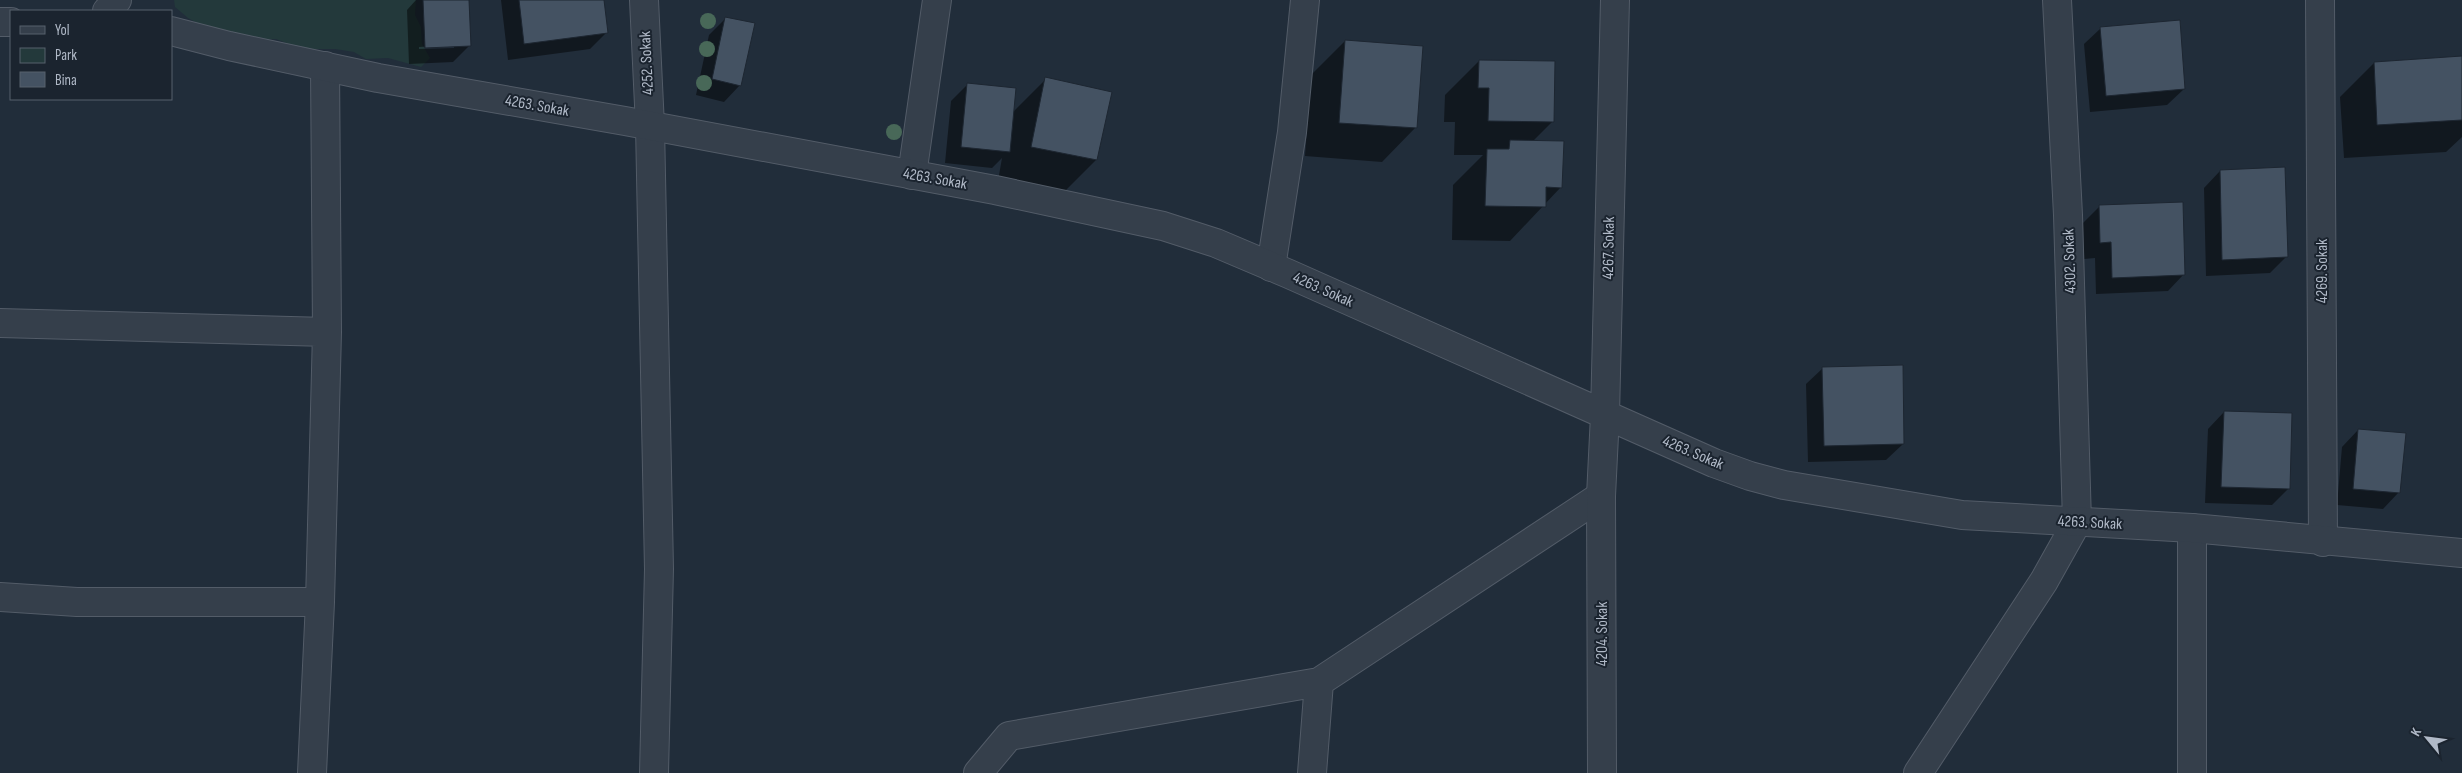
<svg xmlns="http://www.w3.org/2000/svg" width="2462" height="773" font-family="'Sofia Sans Condensed',sans-serif">
<style>
.green{fill:#23393b}
.shadow{fill:#0007;fill-rule:evenodd}
.building{fill:#445262;stroke:#1d2631}
.lines{fill:none;stroke-linecap:round;stroke-linejoin:round}
.minor-casing{stroke:#535c68;stroke-width:30}
.tertiary-casing{stroke:#535c68;stroke-width:30}
.minor{stroke:#353f4b;stroke-width:28}
.tertiary{stroke:#353f4b;stroke-width:28}
.tree{fill:#486858}
.labels{text-anchor:middle;dominant-baseline:central;stroke-width:4;stroke-linejoin:round;paint-order:stroke}
.street-label{font-size:16px;fill:#b0b9c7;stroke:#1b242f}
</style>
<rect width="100%" height="100%" fill="#212d3a"/>
<!-- green -->
<path class="green" d="M174,0H416L415,15L421,27L422,44L430,58L421,67L388,58L366,59L354,52L335,49H302L276,39L260,40L201,25L188,18L175,7Z"/>
<!-- shadow -->
<path class="shadow" d="M416,0H467L470,45L453,62L409,64L407,10ZM454,45V48L419,49V47Z
M501,0H603L607,32L590,49L508,60Z
M725,19L740,85L724,102L696,95L709,35Z
M2101,28L2184,89L2167,105L2090,112L2084,44Z
M1345,41L1416,127L1382,162L1305,156L1311,75Z
M2462,58V137L2446,152L2344,158L2340,97L2374,63Z
M1479,61L1553,121L1533,141L1561,187L1510,241L1452,240L1453,185L1483,155H1454L1455,122H1444L1445,95Z
M1046,79L1110,93L1096,160L1062,194L998,181L1002,158L992,168L945,163L951,101L968,84L1013,112Z
M2220,171L2286,257L2270,273L2206,276L2204,188Z
M2100,206L2184,274L2168,291L2096,294L2095,258L2084,259L2083,223Z
M1823,368L1903,444L1886,460L1808,462L1806,384Z
M2224,412L2289,488L2272,505L2205,503L2208,429Z
M2358,430L2399,492L2383,509L2337,505L2342,447Z"/>
<!-- building -->
<path class="building" d="M423,0H469L471,46L425,48Z
M519,0H604L608,33L524,44Z
M725,17L755,23L741,86L712,79Z
M2180,20L2185,89L2106,96L2100,27Z
M1345,40L1423,46L1417,128L1339,123Z
M2462,56V120L2377,125L2374,62Z
M1479,60L1555,61L1554,122L1488,121L1489,88H1478Z
M1045,77L1112,92L1097,160L1031,147Z
M967,83L1016,88L1010,152L961,147Z
M1510,140L1564,141L1562,188L1546,187V207L1485,206L1487,149H1509Z
M2285,167L2288,257L2222,260L2220,170Z
M2183,202L2185,275L2112,278L2111,242L2100,243L2099,205Z
M1903,365L1904,444L1824,446L1822,367Z
M2224,411L2292,413L2290,489L2221,487Z
M2358,429L2406,433L2400,493L2353,489Z"/>
<g class="lines">
<!-- minor casing -->
<g class="minor-casing">
<path id="minor" d="M644,0L650,126L659,569L654,773
M2320,0L2323,542
M912,175L937,0
M1271,267L1292,132L1305,0
M0,323L327,332
M0,597L77,602H320
M312,773L320,602L327,332L325,66
M978,773L1009,736L1319,682L1601,496
M1312,773L1319,682
M1918,773L2044,581L2077,522L2068,215L2057,0
M2192,773V528"/>
</g>
<!-- tertiary casing -->
<g class="tertiary-casing">
<path id="tertiary" d="M107,11L117,0
M0,22H11
M171,31L229,46L378,78L625,121L995,190L1163,226L1216,243L1289,274L1714,463L1750,476L1784,485L1962,515L2192,528L2462,553
M1602,773L1601,496L1605,415L1615,0"/>
</g>
<!-- minor -->
<use href="#minor" class="minor"/>
<!-- tertiary -->
<use href="#tertiary" class="tertiary"/>
</g>
<!-- trees -->
<g class="tree">
<circle cx="708" cy="21" r="8"/>
<circle cx="707" cy="49" r="8"/>
<circle cx="704" cy="83" r="8"/>
<circle cx="894" cy="132" r="8"/>
</g>
<g class="labels">
<!-- street labels -->
<g class="street-label">
<text transform="translate(647 63) rotate(-93)">4252. Sokak</text>
<text transform="translate(537 106) rotate(10)">4263. Sokak</text>
<text transform="translate(935 179) rotate(10)">4263. Sokak</text>
<text transform="translate(1609 248) rotate(-89)">4267. Sokak</text>
<text transform="translate(2070 261) rotate(-92)">4302. Sokak</text>
<text transform="translate(2322 271) rotate(-90)">4269. Sokak</text>
<text transform="translate(1323 290) rotate(24)">4263. Sokak</text>
<text transform="translate(1693 453) rotate(23)">4263. Sokak</text>
<text transform="translate(2090 523) rotate(3)">4263. Sokak</text>
<text transform="translate(1602 634) rotate(-90)">4204. Sokak</text>
</g>
</g>
<!-- legend -->
<rect x="10" y="10" width="162" height="90" fill="#1b242f" stroke="#57606c"/>
<rect x="20" y="26" width="25" height="8" fill="#353f4b" stroke="#57606c"/>
<text x="55" y="35" font-size="15" fill="#b0b9c7">Yol</text>
<rect x="20" y="48" width="25" height="15" fill="#23393b" stroke="#57606c"/>
<text x="55" y="60" font-size="15" fill="#b0b9c7">Park</text>
<rect x="20" y="72" width="25" height="15" fill="#445262" stroke="#57606c"/>
<text x="55" y="85" font-size="15" fill="#b0b9c7">Bina</text>
<!-- north arrow -->
<g transform="translate(2427 738) rotate(299)" stroke="#1b242f" stroke-width="4" paint-order="stroke">
<path d="M0-4L9 19L0 12L-9 19Z" fill="#b0b9c7"/>
<text y="-8" font-size="14" font-weight="bold" text-anchor="middle" fill="#b0b9c7">K</text>
</g>
</svg>
